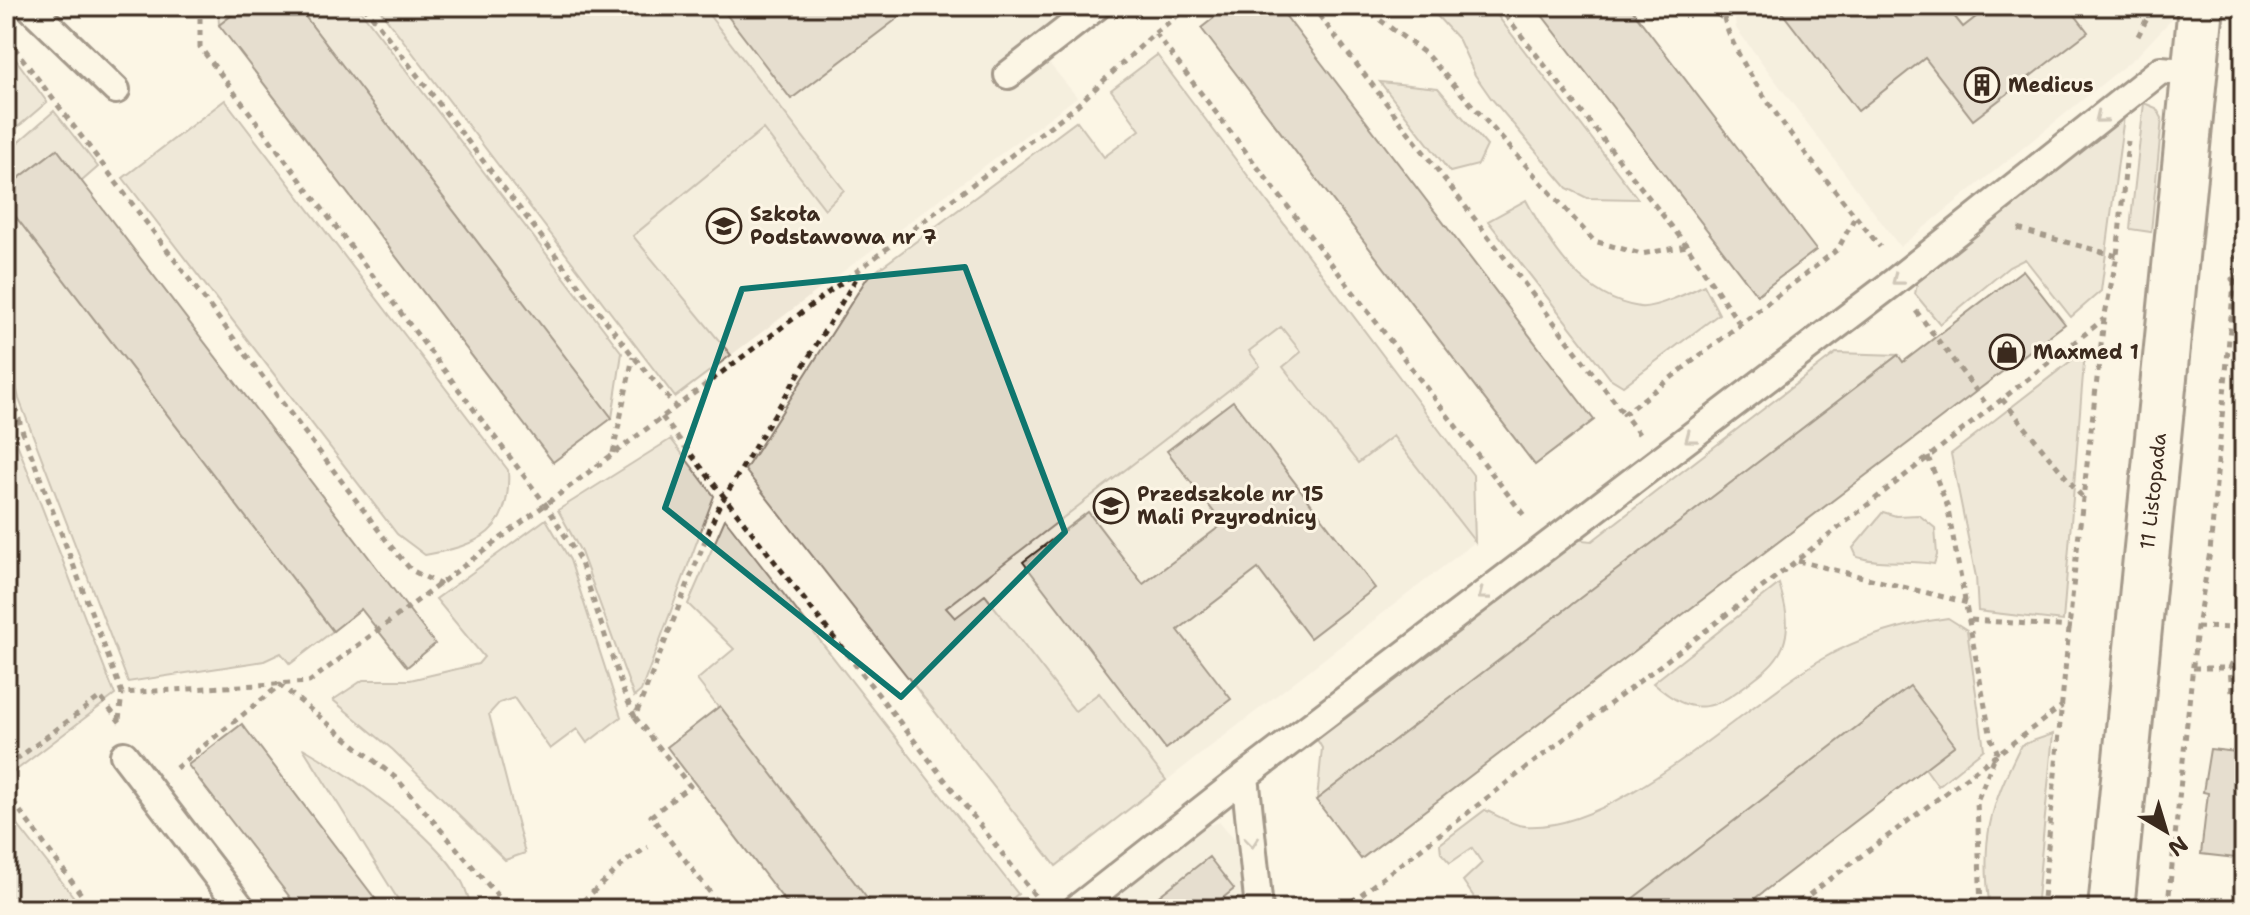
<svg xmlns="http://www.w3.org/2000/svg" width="2250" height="915" font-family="'Shantell Sans',sans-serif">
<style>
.built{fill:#eee6d6}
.green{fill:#e0d8c8;stroke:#8e8173;stroke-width:2}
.building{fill:#ccc2b3;stroke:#3b2a1e;stroke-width:2}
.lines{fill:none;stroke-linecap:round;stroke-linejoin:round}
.lane-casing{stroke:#3b2a1e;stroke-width:32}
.secondary-casing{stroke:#3b2a1e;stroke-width:50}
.path{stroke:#3b2a1e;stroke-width:5;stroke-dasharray:6 6;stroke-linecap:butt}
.lane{stroke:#fcf5e5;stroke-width:26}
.secondary{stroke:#fcf5e5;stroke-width:44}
.oneway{stroke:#9c9082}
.marked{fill:none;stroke:#0f766e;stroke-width:6;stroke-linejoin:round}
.labels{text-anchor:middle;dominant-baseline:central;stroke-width:6;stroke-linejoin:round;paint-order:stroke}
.poi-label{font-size:20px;font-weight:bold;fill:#3b2a1e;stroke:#fcf5e5;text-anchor:start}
.street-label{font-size:20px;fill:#3b2a1e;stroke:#fcf5e5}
</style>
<rect width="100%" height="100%" fill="#fcf5e5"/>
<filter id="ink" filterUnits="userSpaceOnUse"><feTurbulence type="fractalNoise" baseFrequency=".0125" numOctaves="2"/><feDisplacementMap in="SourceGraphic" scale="16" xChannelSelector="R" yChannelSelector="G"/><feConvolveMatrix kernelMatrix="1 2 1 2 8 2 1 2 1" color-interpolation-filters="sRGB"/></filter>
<g filter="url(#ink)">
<!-- built -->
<path class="built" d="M377,6H1084L1034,45L1077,97L675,397Z
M1734,6H2170L2171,20L2138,55L1900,247L1736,28Z
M1170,147L1475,542L1056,866L745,470Z
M1220,822L1243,850L1248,909H1121L1110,897L1182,834Z"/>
<!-- green -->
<path class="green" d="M218,6H244L219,25Z
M297,6H357L622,353L612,418Z
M377,6H702L844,190L825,209L763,129L633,236L731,355L675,397Z
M1428,6H1490L1638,199L1587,198L1567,188L1491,98L1475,75L1459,40Z
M6,46L47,102L6,137Z
M1157,55L1473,475L1475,542L1393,436L1358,463L1283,367L1301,352L1281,327L1249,351L1260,366L946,608L955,618L985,595L1075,711L1099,693L1166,780L1056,866L745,470L867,278L1077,121L1104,157L1140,130L1111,90Z
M1380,82L1438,88L1487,146L1478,165L1450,172Z
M225,100L508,470C512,532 479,545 425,555L397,534L123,178Z
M2144,103L2156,108L2162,118L2151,232L2130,229Z
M54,111L98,167L82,181L57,149L6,188V153Z
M2124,116L2101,291L2071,317L2025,259L2009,267L1940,324L1915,294L1920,269Z
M1526,200C1550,245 1583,299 1640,307C1653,309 1691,292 1704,285L1719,314L1623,386L1610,378L1488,221Z
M6,204L333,631L290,664L281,653L264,661L128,682L19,399L6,341Z
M2085,350L2063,621L1978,611L1976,577L1951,454Z
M1836,353L1898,355L1317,800L1322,748L1315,736L1571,539L1592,541Z
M6,415L115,695L6,778Z
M671,439L714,496L641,691L634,697L581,552L558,510Z
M1883,512L1896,516L1919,515L1935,528L1937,555L1934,564C1908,559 1882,565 1857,557L1853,548Z
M546,519L570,560L621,717L587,743L577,729L550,749L514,698L499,703L489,714L525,853L505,860L393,750L333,700L363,680H410L478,664L484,657L436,599Z
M725,519L1018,894L998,909H875L697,680L734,649L688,604Z
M1779,584C1785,604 1791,625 1783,646C1778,659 1766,670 1755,678C1714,711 1694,719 1653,683Z
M1948,618L1967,630L1984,749L1938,786L1925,768L1955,745L1619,909H1477L1480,906L1463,881L1482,863L1472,848L1450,863L1441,853L1440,844L1485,810C1497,815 1512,825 1524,826C1615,834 1745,704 1822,659C1862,636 1904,624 1948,618Z
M2053,734L2036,909H1990C1980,839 1990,807 2021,745Z
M303,748C351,775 433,832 461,880C466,888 469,900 472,909H404Z
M6,810L83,909H6Z"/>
<!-- building -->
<path class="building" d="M244,6H297L612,418L553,462L219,25Z
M720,6H914L791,99Z
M1229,6H1278L1594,420L1535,465L1201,28Z
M1535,6H1629L1816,250L1757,295Z
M1777,6H1946L1963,27L1990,6H2068L2088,32L1973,120L1925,58L1858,111Z
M57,149L435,644L407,667L361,609L333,631L6,204V188Z
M2023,270L2065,324L1361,859L1316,800L1898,355L1903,362Z
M1233,401L1375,588L1310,638L1258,569L1178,630L1231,699L1166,749L1023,562L1088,512L1143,584L1223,524L1167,451Z
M1910,686L1955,745L1925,768L1741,909H1619Z
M720,706L875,909H791L667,747Z
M242,724L383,909H299L188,765Z
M2210,749L2237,752L2244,763V859L2201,854L2208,793L2203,792Z
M1209,857L1234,889L1209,909H1142Z"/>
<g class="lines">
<!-- lane casing -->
<g class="lane-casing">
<path id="lane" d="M29,6L116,90
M1008,75L1097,6
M124,755L242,909
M1245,776L1259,909
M1076,909L1245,776L1894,282L2161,70L2195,73"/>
</g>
<!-- secondary casing -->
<g class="secondary-casing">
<path id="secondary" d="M2111,909L2201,6"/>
</g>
<!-- path -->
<path class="path" d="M200,6V47L546,505L580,560L624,693L635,717L718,508L860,272
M364,6L633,356L676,407
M1312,6L1624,414
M1361,6L1426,54L1594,241L1641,254L1687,246L1741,326
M1498,6L1687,246
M1709,6L1722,18
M1722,6C1726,66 1840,195 1880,247
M1155,33L1190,6
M2138,36L2153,7
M7,38L389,544L411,570L441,585
M2018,229L2117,256
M2244,274L2232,279L2244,293
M1916,311L1990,409
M6,372L22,430L122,693L309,682L1073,109L1155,33L1526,518
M2002,399L2083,498
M662,417L1040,902
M1639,434L1624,414L1838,249L1856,215
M613,453L633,357
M1928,457L1947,505L1991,738L1997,751L1977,801L1981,909
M1798,561L1968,603
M1971,620L2072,627
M2197,627L2244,628
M2193,668H2230
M2232,692L2230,668L2244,637
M635,717L690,786L651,816L723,909
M119,720L122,693
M6,767L100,697L120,722
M176,768L280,685L397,779L509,909
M6,792L92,909
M2169,894L2197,627L2210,552L2244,170
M574,909L629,859L648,847
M1342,909L1777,576L2104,319
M1790,909L2062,706
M2042,909L2075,567L2104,319L2117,256L2128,141"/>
<!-- lane -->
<use href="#lane" class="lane"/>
<!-- secondary -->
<use href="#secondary" class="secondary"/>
</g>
<!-- one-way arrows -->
<defs><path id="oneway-chevron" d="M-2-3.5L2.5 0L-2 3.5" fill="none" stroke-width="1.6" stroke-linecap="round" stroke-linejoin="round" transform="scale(2)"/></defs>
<g class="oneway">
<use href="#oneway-chevron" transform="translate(2100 118) rotate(141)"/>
<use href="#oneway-chevron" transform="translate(1897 280) rotate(142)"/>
<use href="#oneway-chevron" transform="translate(1690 438) rotate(143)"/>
<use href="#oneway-chevron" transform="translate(1483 595) rotate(143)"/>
<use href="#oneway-chevron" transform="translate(1252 842) rotate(84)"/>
</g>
</g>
<!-- marked area -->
<path d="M0 0H2250V915H0ZM965,267L1065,532L901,697L665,508L742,289Z" fill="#fcf5e5" fill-opacity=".55" fill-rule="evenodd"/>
<path class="marked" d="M965,267L1065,532L901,697L665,508L742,289Z"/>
<!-- icons -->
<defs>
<g id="building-ring" transform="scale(1.8)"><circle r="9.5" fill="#fcf5e5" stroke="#3b2a1e" stroke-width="1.5"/><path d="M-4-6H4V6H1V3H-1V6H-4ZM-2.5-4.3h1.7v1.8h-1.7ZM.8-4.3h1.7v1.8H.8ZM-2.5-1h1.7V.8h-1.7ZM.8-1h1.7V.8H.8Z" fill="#3b2a1e"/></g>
<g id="school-ring" transform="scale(1.8)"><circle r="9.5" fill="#fcf5e5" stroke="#3b2a1e" stroke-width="1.5"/><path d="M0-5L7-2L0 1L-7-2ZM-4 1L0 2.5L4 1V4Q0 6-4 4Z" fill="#3b2a1e"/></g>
<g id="shop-ring" transform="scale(1.8)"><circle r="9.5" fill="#fcf5e5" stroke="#3b2a1e" stroke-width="1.5"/><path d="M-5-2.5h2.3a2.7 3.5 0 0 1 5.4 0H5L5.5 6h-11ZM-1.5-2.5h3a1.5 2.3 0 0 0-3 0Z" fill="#3b2a1e"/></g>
</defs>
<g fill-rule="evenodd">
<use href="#building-ring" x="1982" y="85"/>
<use href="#school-ring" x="724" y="226"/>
<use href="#shop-ring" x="2007" y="352"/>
<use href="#school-ring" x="1111" y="506"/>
</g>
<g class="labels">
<!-- poi labels -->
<g class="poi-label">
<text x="2008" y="85">Medicus</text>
<text x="750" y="214">Szkoła<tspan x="750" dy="23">Podstawowa nr 7</tspan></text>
<text x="2033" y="352">Maxmed 1</text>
<text x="1137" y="494">Przedszkole nr 15<tspan x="1137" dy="23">Mali Przyrodnicy</tspan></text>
</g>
<!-- street labels -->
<g class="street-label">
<text transform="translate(2153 491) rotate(-84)">11 Listopada</text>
</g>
</g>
<!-- margin -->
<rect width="2250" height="915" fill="none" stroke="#fcf5e5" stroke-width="32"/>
<rect x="16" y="16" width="2218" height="883" fill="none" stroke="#3b2a1e" stroke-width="3" filter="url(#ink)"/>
<!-- north arrow -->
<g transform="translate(2166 831) rotate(142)" stroke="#fcf5e5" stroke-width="6" paint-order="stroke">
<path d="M0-6L14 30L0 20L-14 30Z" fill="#3b2a1e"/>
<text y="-12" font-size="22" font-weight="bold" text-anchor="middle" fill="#3b2a1e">N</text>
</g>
</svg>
